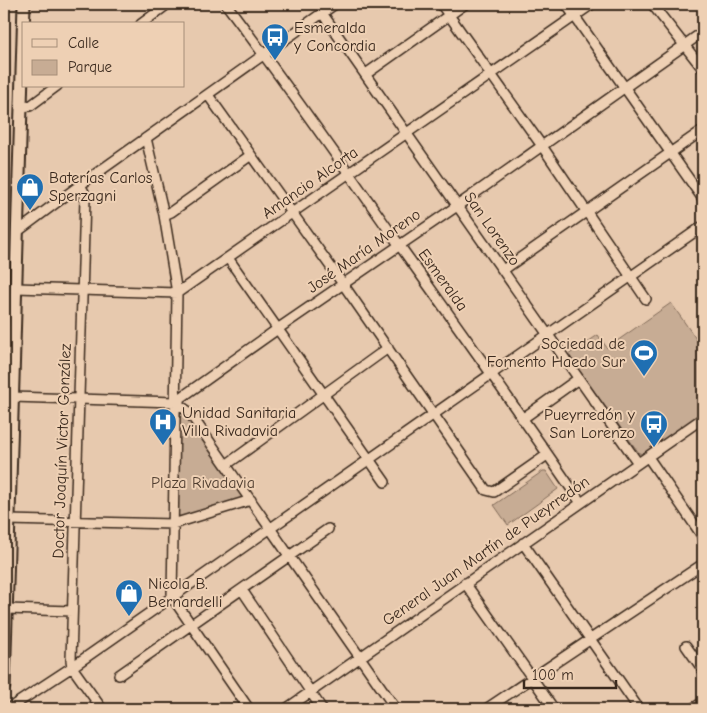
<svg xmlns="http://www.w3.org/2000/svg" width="707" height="713" font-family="'Comic Neue',sans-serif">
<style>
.green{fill:#c7ac94;stroke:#816b59}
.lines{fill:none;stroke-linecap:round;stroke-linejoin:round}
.minor-casing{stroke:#3b2a1e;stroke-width:12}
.major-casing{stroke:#3b2a1e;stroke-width:15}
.minor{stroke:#eed0b4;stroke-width:9}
.major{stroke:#eed0b4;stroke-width:11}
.labels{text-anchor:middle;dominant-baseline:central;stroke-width:4;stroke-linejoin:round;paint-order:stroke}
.poi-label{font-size:16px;fill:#3b2a1e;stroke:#eed0b4;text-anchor:start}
.street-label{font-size:16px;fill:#3b2a1e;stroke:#eed0b4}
.park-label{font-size:16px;fill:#503e30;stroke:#eed0b4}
</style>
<rect width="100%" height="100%" fill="#e7c9ae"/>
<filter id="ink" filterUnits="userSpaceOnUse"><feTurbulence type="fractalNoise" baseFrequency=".02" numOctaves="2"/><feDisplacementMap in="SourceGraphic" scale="10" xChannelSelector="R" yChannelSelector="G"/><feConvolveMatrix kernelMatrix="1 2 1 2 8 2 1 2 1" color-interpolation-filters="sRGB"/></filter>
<g filter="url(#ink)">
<!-- green -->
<path class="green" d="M671,303L703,349V412L643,454L639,453L568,355L598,335L607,348Z
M175,402L226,465L251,500L173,524Z
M543,471H546L558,489L508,525L494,505Z"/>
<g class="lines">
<!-- minor casing -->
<g class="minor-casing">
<path id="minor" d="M226,4C286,83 343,165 400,246C461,331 522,416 581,503
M441,4L542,146L646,299
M566,4L703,199
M652,4L703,69
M322,13L638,463
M141,24L168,4
M366,74L465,4
M208,95L343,284L486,490L494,492L547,455
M21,107L30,106L57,86
M146,138L164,215L177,293L172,597L249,709
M80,185L85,194V199L71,660L72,667L102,709
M164,215L171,212L251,155
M17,232L80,185L335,4
M228,258L385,482
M503,270L703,130
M16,288L177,293L592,4
M12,397L175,402L279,328L457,206L703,32
M175,402L189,412L396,709
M522,419L578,379
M648,457L703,537
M226,465L388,348
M8,520L173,524L251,500
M523,543L639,709
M465,583L554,709
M242,590L322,709
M6,609L72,611
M686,646L703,670
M119,675L328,529
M8,709L72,667L703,226
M286,709L703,418
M486,709L703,564
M692,709L703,702"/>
</g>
<!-- major casing -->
<g class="major-casing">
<path id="major" d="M4,686L24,4"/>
</g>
<!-- minor -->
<use href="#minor" class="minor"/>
<!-- major -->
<use href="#major" class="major"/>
</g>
</g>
<!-- icons -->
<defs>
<g id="bus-pin" transform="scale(1.4375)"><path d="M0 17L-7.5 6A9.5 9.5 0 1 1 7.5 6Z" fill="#1f6fb2" stroke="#eed0b4"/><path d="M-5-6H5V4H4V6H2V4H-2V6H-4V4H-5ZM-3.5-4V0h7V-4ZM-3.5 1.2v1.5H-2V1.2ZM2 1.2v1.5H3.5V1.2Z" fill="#fff"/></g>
<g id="shop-pin" transform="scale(1.4375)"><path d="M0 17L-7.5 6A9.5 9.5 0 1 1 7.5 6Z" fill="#1f6fb2" stroke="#eed0b4"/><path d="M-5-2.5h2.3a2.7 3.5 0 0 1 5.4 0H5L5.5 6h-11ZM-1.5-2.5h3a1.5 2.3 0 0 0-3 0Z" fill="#fff"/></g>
<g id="stadium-pin" transform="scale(1.4375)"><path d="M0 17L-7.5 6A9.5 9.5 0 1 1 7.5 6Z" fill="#1f6fb2" stroke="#eed0b4"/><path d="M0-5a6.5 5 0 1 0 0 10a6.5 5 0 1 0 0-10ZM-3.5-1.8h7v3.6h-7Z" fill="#fff"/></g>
<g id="hospital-pin" transform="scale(1.4375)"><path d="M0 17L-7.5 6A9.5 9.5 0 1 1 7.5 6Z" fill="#1f6fb2" stroke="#eed0b4"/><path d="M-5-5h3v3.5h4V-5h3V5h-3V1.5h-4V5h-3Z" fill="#fff"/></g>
</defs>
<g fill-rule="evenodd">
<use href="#bus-pin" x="275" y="37"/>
<use href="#shop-pin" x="30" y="187"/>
<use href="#stadium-pin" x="644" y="353"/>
<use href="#hospital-pin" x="163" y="422"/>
<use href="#bus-pin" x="654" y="424"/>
<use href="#shop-pin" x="129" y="593"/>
</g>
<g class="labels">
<!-- poi labels -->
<g class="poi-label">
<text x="294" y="28">Esmeralda<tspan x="294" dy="18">y Concordia</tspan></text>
<text x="49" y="178">Baterías Carlos<tspan x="49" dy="18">Sperzagni</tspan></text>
<text x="625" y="344" text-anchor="end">Sociedad de<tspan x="625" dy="18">Fomento Haedo Sur</tspan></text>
<text x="182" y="413">Unidad Sanitaria<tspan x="182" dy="18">Villa Rivadavia</tspan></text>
<text x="635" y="415" text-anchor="end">Pueyrredón y<tspan x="635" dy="18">San Lorenzo</tspan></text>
<text x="148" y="584">Nicola B.<tspan x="148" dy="18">Bernardelli</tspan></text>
</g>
<!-- street labels -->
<g class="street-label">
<text transform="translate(310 183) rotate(-35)">Amancio Alcorta</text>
<text transform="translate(492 229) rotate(55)">San Lorenzo</text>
<text transform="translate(364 251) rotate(-35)">José María Moreno</text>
<text transform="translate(443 280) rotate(54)">Esmeralda</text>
<text transform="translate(62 451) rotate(-88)">Doctor Joaquín Victor González</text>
<text transform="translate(486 551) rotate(-35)">General Juan Martín de Pueyrredón</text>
</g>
<!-- park labels -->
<g class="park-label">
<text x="203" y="483">Plaza Rivadavia</text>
</g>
</g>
<!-- margin -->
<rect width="707" height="713" fill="none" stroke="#eed0b4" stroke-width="20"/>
<rect x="10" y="10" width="687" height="693" fill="none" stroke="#3b2a1e" stroke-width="2" filter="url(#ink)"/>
<!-- legend -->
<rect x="22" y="22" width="162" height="65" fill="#eed0b4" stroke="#a68e78"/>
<rect x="32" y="39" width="25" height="8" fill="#eed0b4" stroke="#a68e78"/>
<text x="68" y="48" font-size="15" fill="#3b2a1e">Calle</text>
<rect x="32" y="60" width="25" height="15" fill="#c7ac94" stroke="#a68e78"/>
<text x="68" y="72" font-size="15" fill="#3b2a1e">Parque</text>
<!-- scale -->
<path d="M524 680v8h92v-8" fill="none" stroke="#3b2a1e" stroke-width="2.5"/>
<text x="532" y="680" font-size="15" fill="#3b2a1e" stroke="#eed0b4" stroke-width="4" paint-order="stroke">100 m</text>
</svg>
